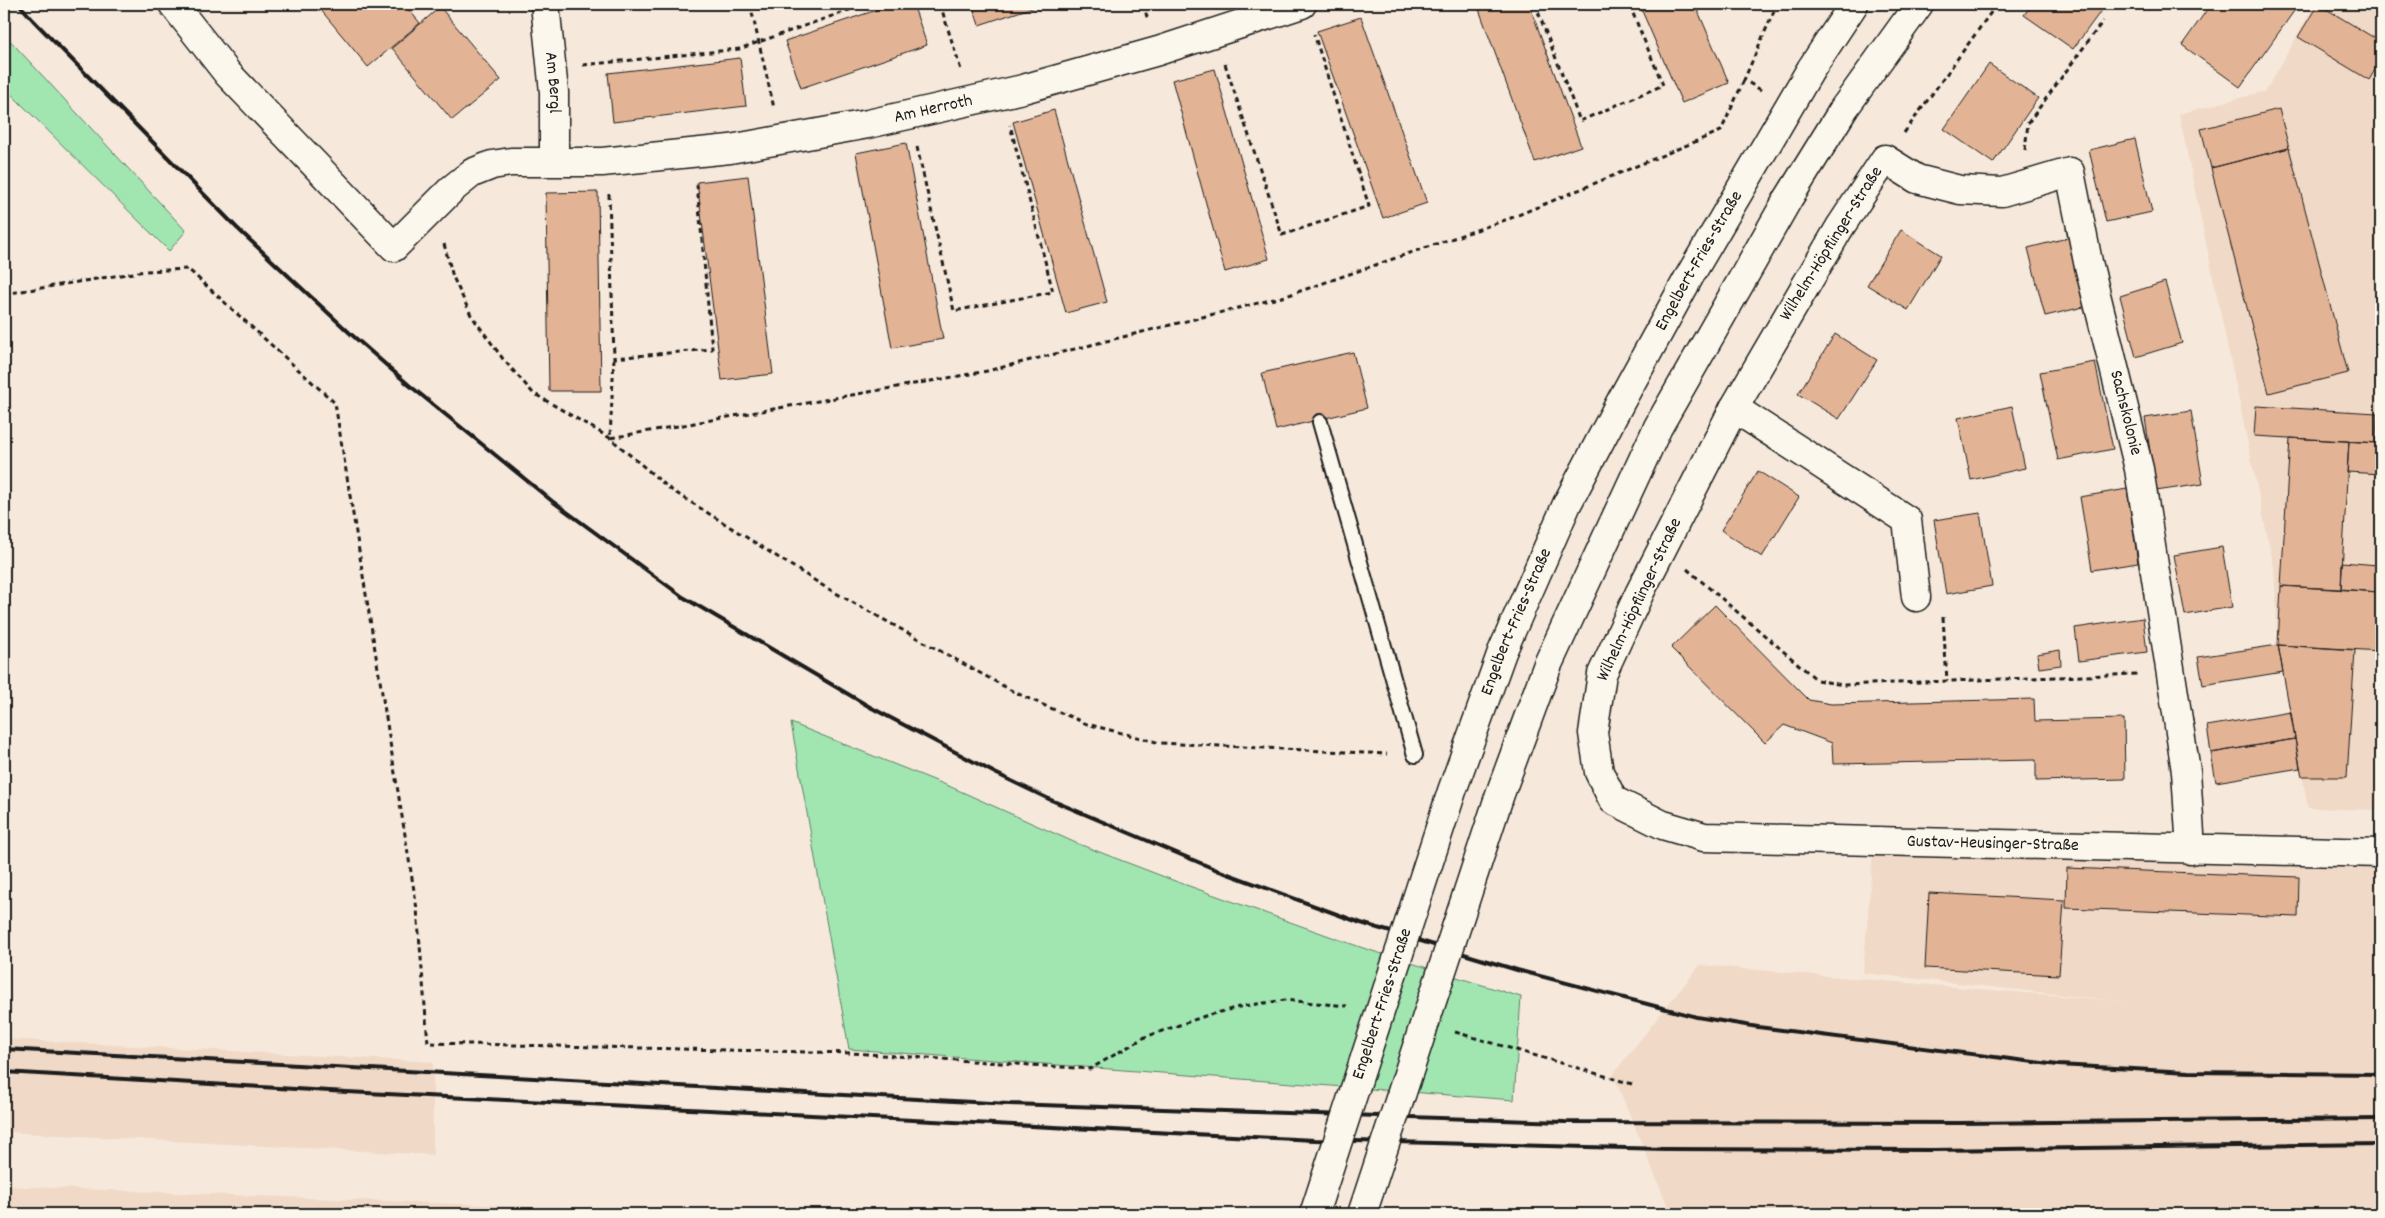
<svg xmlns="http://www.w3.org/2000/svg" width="2385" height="1218" font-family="Dekko,sans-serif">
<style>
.built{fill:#f0d9c6}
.green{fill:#a1e5b1;stroke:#5e8066}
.building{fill:#e3b395;stroke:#1c1c1c}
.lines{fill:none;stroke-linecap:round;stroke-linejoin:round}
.service-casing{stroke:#1c1c1c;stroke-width:18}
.minor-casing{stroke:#1c1c1c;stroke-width:31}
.secondary-casing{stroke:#1c1c1c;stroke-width:31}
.path{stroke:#1c1c1c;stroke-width:3;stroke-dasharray:5 4;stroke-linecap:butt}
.service{stroke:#fbf7ec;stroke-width:14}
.minor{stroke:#fbf7ec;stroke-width:28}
.secondary{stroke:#fbf7ec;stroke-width:28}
.rail{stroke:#1c1c1c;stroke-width:4}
.secondary-bridge-casing{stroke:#1c1c1c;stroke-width:31;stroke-linecap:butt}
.secondary-bridge{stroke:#fbf7ec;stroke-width:28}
.labels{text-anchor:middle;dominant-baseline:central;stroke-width:4;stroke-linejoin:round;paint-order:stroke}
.street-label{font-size:18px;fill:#1c1c1c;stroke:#fbf7ec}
</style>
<rect width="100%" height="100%" fill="#f6e9db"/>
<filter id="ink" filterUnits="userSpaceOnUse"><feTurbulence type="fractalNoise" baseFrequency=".02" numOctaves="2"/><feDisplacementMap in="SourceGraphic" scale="10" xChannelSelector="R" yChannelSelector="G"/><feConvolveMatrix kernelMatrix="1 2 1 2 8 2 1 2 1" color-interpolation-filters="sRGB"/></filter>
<g filter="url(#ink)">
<!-- built -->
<path class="built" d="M2315,4H2381V750L2378,810L2308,808L2278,645L2274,568L2179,114L2266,91Z
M1873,852L2381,859V1214H1671L1613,1074L1700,965L2129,1002L1863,973Z
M4,1039L433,1062V1155L4,1132Z
M4,1186L714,1214H4Z"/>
<!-- green -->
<path class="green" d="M4,34L186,231L169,251L4,87Z
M791,723L951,787L1076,843L1175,881L1363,948L1521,997L1514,1100L849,1049Z"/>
<!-- building -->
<path class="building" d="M316,4H404L420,23L368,67Z
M894,4H913L927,45L801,88L785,41Z
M972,4H1043L979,25Z
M1477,4H1529L1581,146L1535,162Z
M1639,4H1695L1729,83L1682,103Z
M2032,4H2106L2073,49L2024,15Z
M2211,4H2299L2240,87L2182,45Z
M2318,4L2381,42V60L2369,80L2298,37Z
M440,7L501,80L452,120L392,48Z
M1361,17L1427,203L1383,218L1317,31Z
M740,58L746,106L613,122L608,73Z
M1989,64L2038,98L1993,163L1944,129Z
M1215,69L1269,259L1225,272L1172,80Z
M2279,109L2289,148L2211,168L2201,129Z
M1054,110L1107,302L1066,313L1013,122Z
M2135,139L2152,212L2106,222L2089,150Z
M906,143L943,339L892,348L856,153Z
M2289,148L2348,373L2269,393L2211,168Z
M748,176L773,374L722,380L697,182Z
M598,192L601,391H549L546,193Z
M1901,230L1941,255L1908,310L1867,285Z
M2071,237L2088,306L2045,316L2028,248Z
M2165,282L2182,343L2136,357L2120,296Z
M1835,334L1877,360L1839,419L1798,394Z
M1353,352L1367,408L1276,430L1262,373Z
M2095,362L2113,449L2058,460L2040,372Z
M2012,406L2025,468L1971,480L1958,418Z
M2256,406L2377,413L2376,443L2254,436Z
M2191,411L2203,484L2156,491L2145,418Z
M2290,438L2349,441L2341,589L2281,586Z
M2349,441L2381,443V474L2347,472Z
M1758,471L1799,497L1762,557L1721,530Z
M2127,489L2138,563L2092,570L2080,497Z
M1980,513L1992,586L1946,594L1934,520Z
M2222,547L2232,607L2185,615L2174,555Z
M2342,562L2378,565L2377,592L2341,589Z
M2281,586L2381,592V651L2278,645Z
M1715,605L1809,700L1831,704L2034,699L2035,721L2124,719L2125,779L2036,781V760L1833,764L1832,743L1784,725L1765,743L1671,648Z
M2143,618L2147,652L2079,661L2075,628Z
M2278,645L2283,672L2203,685L2198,657Z
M2278,645L2355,650L2347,777H2302Z
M2060,650L2061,665L2039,668L2037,654Z
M2291,712L2295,739L2211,753L2207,726Z
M2295,739L2300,768L2216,782L2211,753Z
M2067,868L2299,877L2298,917L2066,908Z
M1929,893L2064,900L2059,975L1925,968Z"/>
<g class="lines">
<!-- service casing -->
<g class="service-casing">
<path id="service" d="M1320,422L1415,755"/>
</g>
<!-- minor casing -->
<g class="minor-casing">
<g id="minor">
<path id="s1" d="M173,4L228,74L394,247L452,189L472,173L492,165L511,162H602L730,149L868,124L1023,89L1158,51L1302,4"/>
<path id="s2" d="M545,4L554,92V161"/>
<path d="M1734,408L1907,520L1916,597"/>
<path id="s3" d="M2191,850L2186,771L2139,469L2088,262L2070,172L2002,192L1960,190L1917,179L1885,159L1840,227L1734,408L1640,592L1602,674L1593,733L1599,772L1613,800L1663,825L1704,837L2381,853"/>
</g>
</g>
<!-- secondary casing -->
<g class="secondary-casing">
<path id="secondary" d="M1811,69L1854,4
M1845,107L1919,4"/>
</g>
<!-- path -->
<path class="path" d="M750,4L774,108
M940,4L961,70
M1143,4L1148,20
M1535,4L1580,121L1663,85L1629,4
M1225,64L1282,235L1369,206L1314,34
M583,65L739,49L866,4
M1761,90L1744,80L1777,4
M1904,133L1997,4
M917,147L954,311L1053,292L1010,125
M2025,150L2028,123L2103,21
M609,194L614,358L712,349L697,185
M444,244L453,277L471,315L503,359L533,393L610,438L670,489L825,587L1016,693L1087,724L1160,743L1387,754
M4,294L145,271L188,269L335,403L417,909L428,1043L852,1053L1090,1069L1145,1037L1205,1016L1243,1006L1285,1000L1347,1006
M614,358L610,438L987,371L1286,296L1511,218L1721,131L1744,80
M1687,569L1817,680L1843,685L2137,674
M1943,617L1947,681
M1455,1032L1632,1084"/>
<!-- service -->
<use href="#service" class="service"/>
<!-- minor -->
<use href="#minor" class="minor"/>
<!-- secondary -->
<use href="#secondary" class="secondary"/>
<!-- rail -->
<path class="rail" d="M19,4L33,20L237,228L352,335L409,385L552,501L683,597L870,707L995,773L1051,800L1217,870L1361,923L1517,970L1697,1017L1758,1027L2058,1065L2189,1072L2381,1074
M4,1049L1009,1104L1565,1122L1959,1123L2381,1119
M4,1072L347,1092L1315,1140L1665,1149L1934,1150L2381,1144"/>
<!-- secondary-bridge casing -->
<g class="secondary-bridge-casing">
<g id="secondary-bridge">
<path id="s4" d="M1314,1214L1452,791L1502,652L1567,504L1621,401L1689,277L1811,69"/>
<path d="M1362,1214L1500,794L1548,664L1658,427L1788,199L1845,107"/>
</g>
</g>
<!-- secondary-bridge -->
<use href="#secondary-bridge" class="secondary-bridge"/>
</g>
</g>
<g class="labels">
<!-- street labels -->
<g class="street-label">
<text stroke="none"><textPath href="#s2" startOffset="79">Am Bergl</textPath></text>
<text stroke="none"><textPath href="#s1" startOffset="904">Am Herroth</textPath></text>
<text transform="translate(1832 244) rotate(-58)">Wilhelm-Höpflinger-Straße</text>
<text stroke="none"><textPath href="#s4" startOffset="1031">Engelbert-Fries-Straße</textPath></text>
<text transform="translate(2125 413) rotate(76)">Sachskolonie</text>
<text transform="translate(1640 600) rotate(-65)">Wilhelm-Höpflinger-Straße</text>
<text stroke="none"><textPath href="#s4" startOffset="626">Engelbert-Fries-Straße</textPath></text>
<text stroke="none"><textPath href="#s3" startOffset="1991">Gustav-Heusinger-Straße</textPath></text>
<text stroke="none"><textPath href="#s4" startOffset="221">Engelbert-Fries-Straße</textPath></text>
</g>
</g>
<!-- margin -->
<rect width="2385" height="1218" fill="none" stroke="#fbf7ec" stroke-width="20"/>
<rect x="10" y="10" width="2365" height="1198" fill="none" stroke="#1c1c1c" stroke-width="2" filter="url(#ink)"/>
</svg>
